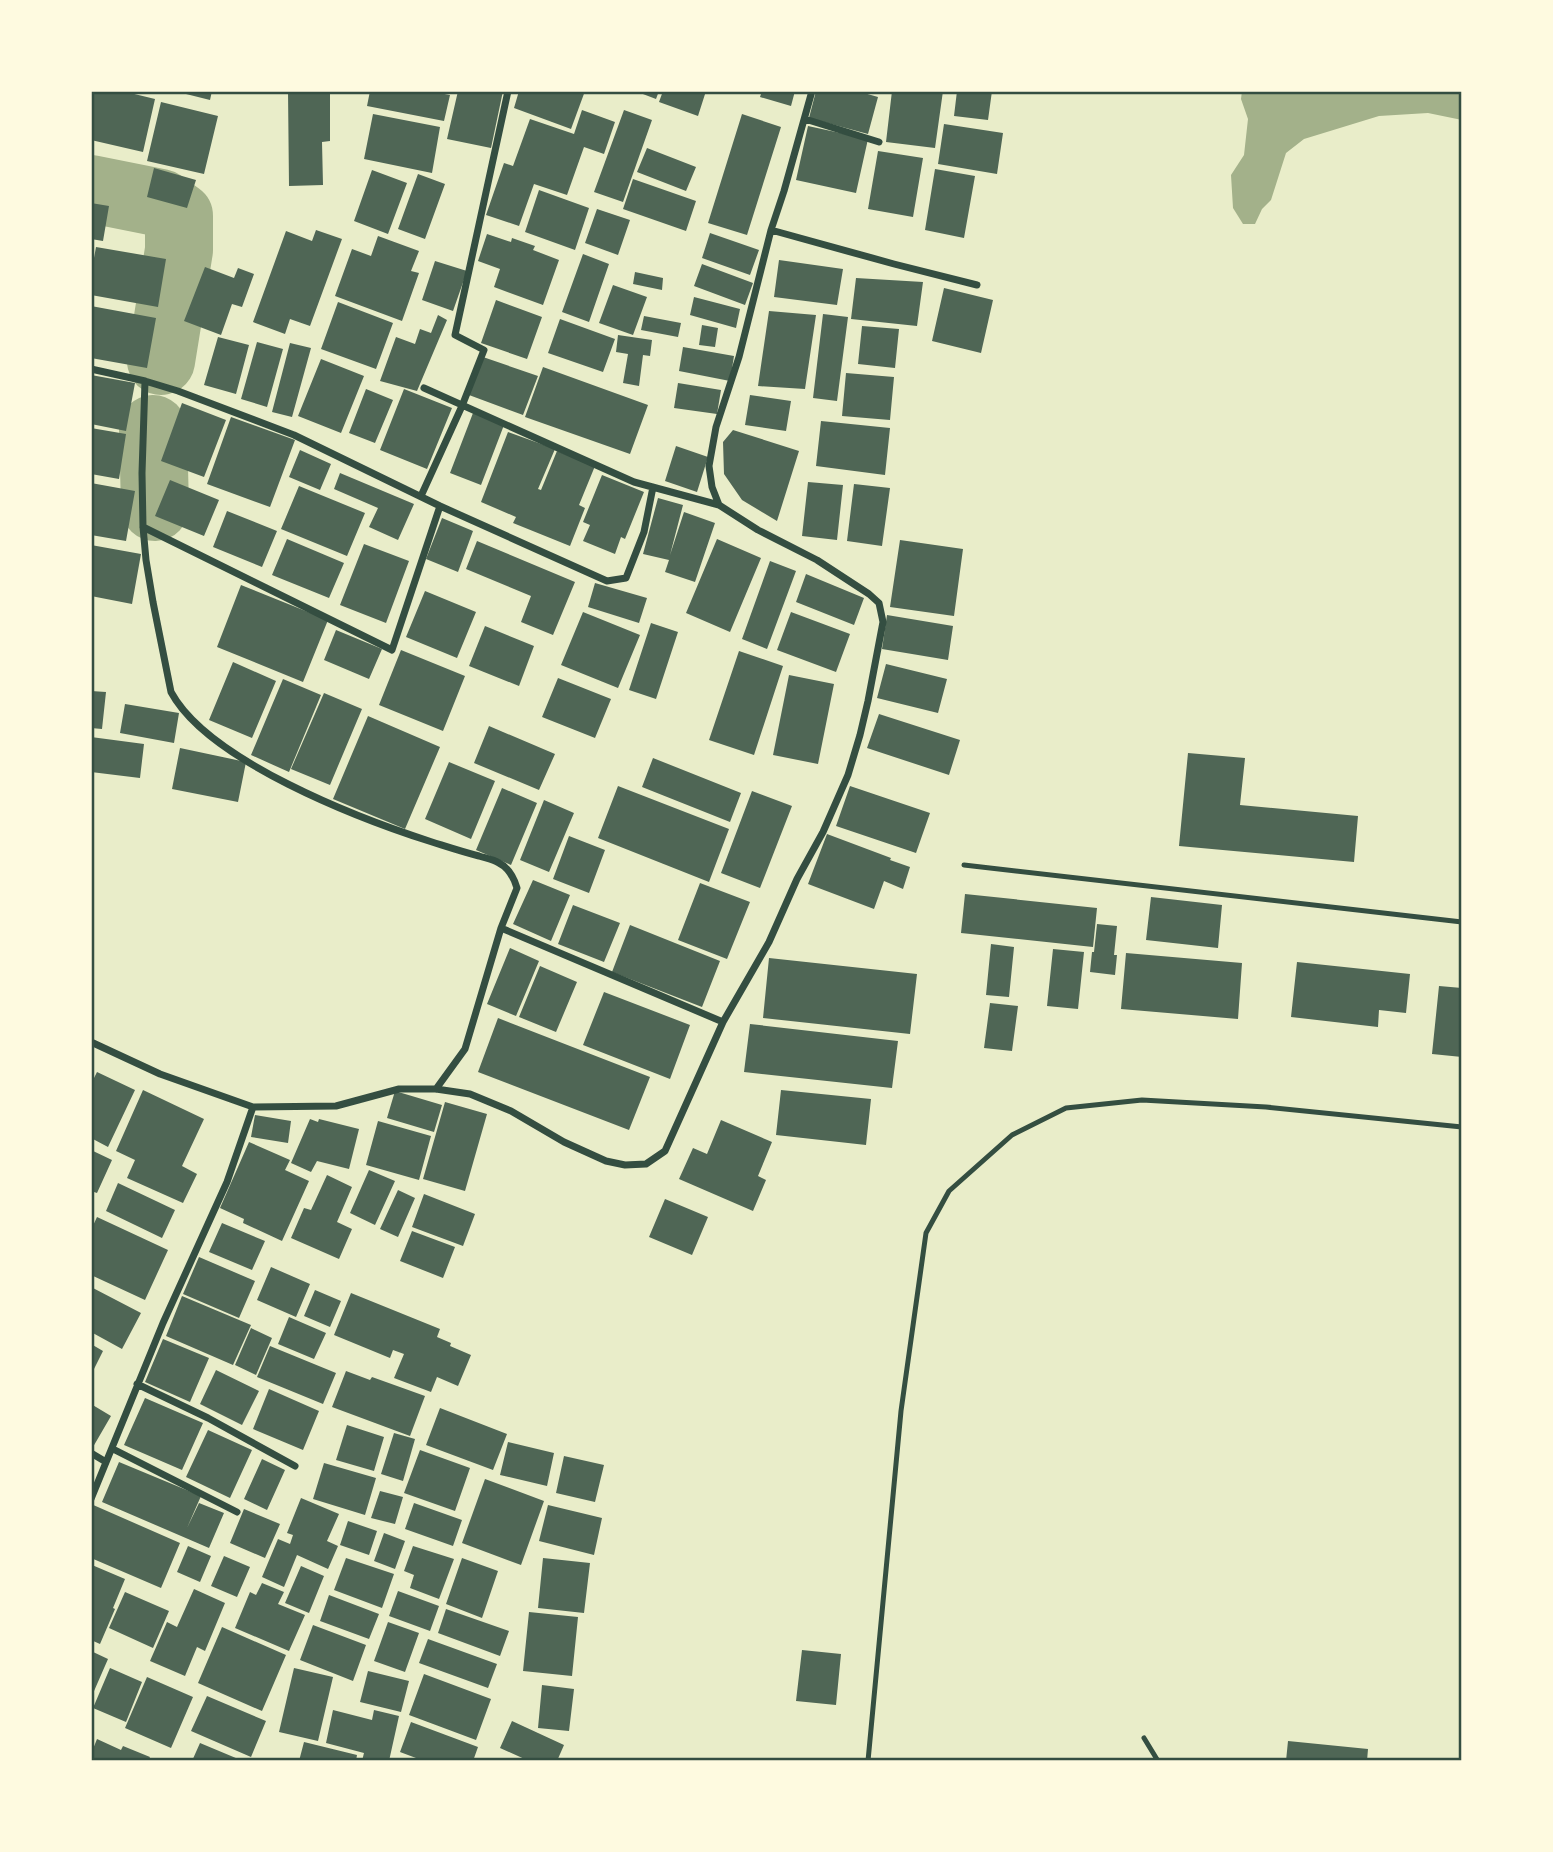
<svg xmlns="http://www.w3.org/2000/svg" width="1553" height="1852" font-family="Cabin,sans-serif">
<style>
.water{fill:#a3b18a}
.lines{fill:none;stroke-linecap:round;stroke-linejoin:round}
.river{stroke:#a3b18a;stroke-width:68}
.building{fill:#4f6655}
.service{stroke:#344e41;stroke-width:5}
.minor{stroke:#344e41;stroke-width:7}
.neatline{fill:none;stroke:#344e41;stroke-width:2.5}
</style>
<rect width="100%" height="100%" fill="#e9edc9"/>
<!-- water -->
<path class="water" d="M1242,91H1313L1318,94L1340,91H1462V120L1428,113L1379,116L1304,139L1286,153L1271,200L1262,209L1255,224H1243L1233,208L1231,175L1244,155L1248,119L1241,99Z"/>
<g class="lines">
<!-- river -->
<path class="river" d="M91,189L161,203L179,216V250L161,361
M153,429L155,507"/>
</g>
<!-- building -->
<path class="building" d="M91,91H122L155,99L143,152L91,140Z
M174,91H212L210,100Z
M288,91H330V141L322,142L323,185L289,186Z
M370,91H428L450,95L444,121L367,106Z
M458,91H503L491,148L447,139Z
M519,91H585L571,129L514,108Z
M635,91H659L656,99Z
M663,91H706L698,116L659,102Z
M762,91H795L791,106L760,97Z
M816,91H857L878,97L868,134L809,118Z
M892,91H943L935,148L886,142Z
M957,91H992L988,120L954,116Z
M161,102L218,116L204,174L147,161Z
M582,110L615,122L604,154L584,147L567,195L534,184L519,226L486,215L504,163L513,166L530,119L574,134Z
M624,110L652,120L623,202L594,192Z
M373,114L440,127L432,173L364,159Z
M742,114L781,127L747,235L708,223Z
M944,124L1003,133L997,174L938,164Z
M808,126L868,139L856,193L796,180Z
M647,148L696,167L686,191L637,172Z
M878,151L923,158L913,217L868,209Z
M154,168L196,180L187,208L147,197Z
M935,169L975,176L964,238L925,230Z
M372,170L407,183L388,234L354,221Z
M418,174L445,184L425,239L398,229Z
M633,179L696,201L686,231L623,209Z
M539,190L589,208L575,250L525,232Z
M91,203L109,206L103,241L91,239Z
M597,209L630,220L618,255L585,243Z
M316,230L342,239L310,326L290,319L285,334L253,322L286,231L312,241Z
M710,233L759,250L750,275L702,258Z
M487,234L511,242L512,238L535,246L533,250L559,260L543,305L494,287L500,269L478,261Z
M378,236L419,251L411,271L419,273L402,321L335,296L352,249L371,256Z
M96,247L166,259L158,307L91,295V257L94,258Z
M583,254L609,264L589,322L562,312Z
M779,260L843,269L837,305L774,297Z
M435,261L467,271L453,311L422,300Z
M702,264L753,283L745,305L694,286Z
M205,267L234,278L238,268L254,274L242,307L232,304L221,335L184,321Z
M635,272L663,278L662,290L633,284Z
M856,278L923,282L917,326L851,319Z
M613,285L647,297L633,335L599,323Z
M944,288L993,300L981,353L932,341Z
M694,297L740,309L736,328L690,315Z
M496,300L542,317L527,359L481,343Z
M338,302L393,323L376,369L321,349Z
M91,306L156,318L147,368L91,358Z
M769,311L816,315L805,389L758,386Z
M823,314L848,317L837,401L813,398Z
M438,315L447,320L417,391L380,381L396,337L415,344L420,329L431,333Z
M644,316L681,323L678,337L641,330Z
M560,319L615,339L603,372L548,353Z
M702,325L718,328L715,347L699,345Z
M862,326L899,329L895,368L858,364Z
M618,335L652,340L650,356L643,355L639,386L623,383L628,354L616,352Z
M218,337L249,345L236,394L204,385Z
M257,342L283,349L267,407L241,399Z
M290,343L311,348L292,417L272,412Z
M683,347L734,356L730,381L679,371Z
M483,357L538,376L523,415L469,395Z
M321,359L364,376L341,433L298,416Z
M543,367L648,405L630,454L525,417Z
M846,373L894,377L890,420L842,416Z
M91,375L135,383L126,431L91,424Z
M678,383L721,390L717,414L674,408Z
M366,389L393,400L375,443L349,433Z
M404,389L452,408L427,469L380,450Z
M750,395L791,401L786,431L745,425Z
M182,403L226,420L204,477L161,461Z
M473,413L504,425L481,485L450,473Z
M231,417L295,440L270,507L207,484Z
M821,421L890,428L885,475L816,466Z
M91,428L126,434L119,479L91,474Z
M733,430L799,451L777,521L742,500L724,474L723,442Z
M508,432L555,449L538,489L541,490L557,451L595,466L579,505L585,508L570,546L513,523L516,517L481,502Z
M676,446L708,457L697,492L665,481Z
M300,450L331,464L320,490L289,477Z
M340,473L414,504L398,540L369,527L378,508L334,489Z
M602,475L644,492L625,539L621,537L615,554L583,541L590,525L583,522Z
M170,480L219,500L204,536L155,516Z
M808,482L843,485L837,540L802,536Z
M91,483L135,491L126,541L91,535Z
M854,484L890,488L882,546L847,541Z
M299,486L365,513L347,556L281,529Z
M658,498L683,505L670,555L684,512L715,523L695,582L665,572L669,560L643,554Z
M227,511L277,531L262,567L213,547Z
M442,518L473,531L458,572L426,559Z
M287,539L344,563L329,598L272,575Z
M717,539L761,558L730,632L686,613Z
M900,540L963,549L954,616L890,607Z
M477,541L575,582L553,635L521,622L531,596L466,569Z
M364,544L409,561L386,623L340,605Z
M91,545L141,554L132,604L91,596Z
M770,561L796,571L767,649L742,639Z
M806,574L864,598L854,625L796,602Z
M595,583L647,598L639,623L588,607Z
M241,585L328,620L303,682L217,647Z
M425,591L476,612L457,658L406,637Z
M583,612L640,635L618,688L561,665Z
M791,612L850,634L836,672L777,650Z
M887,615L953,626L948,660L882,649Z
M651,623L678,632L656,699L629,690Z
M485,626L534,646L519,686L469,666Z
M336,630L382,649L369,679L324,660Z
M401,650L465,676L443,731L379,705Z
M739,651L783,666L754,755L709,740Z
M233,662L276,681L252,738L209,720Z
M886,664L947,679L938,713L877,698Z
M789,675L834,684L818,764L773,755Z
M558,678L611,699L595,738L542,717Z
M283,679L321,695L289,772L251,755Z
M91,691L106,692L102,729L91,728Z
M324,693L362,709L330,785L291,769Z
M125,704L179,713L174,743L120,733Z
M879,714L960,740L949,775L867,748Z
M368,716L440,747L405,829L333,799Z
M489,726L555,754L539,790L474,763Z
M91,737L144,744L140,778L91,772Z
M180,748L246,762L238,802L172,789Z
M1188,753L1245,758L1240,805L1358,816L1354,862L1179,846Z
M653,758L741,793L730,822L642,787Z
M449,762L495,781L471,839L425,819Z
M618,786L729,829L709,882L598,838Z
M850,786L930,813L916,853L836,826Z
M502,788L537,803L511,865L476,850Z
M752,791L792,806L760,888L721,873Z
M544,800L574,813L549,872L520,860Z
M827,834L891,858L890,860L910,867L903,889L884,881L874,909L808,884Z
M569,836L605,850L589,893L553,879Z
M533,880L570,895L551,941L513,924Z
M700,883L750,902L727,959L678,940Z
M965,894L1097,908L1093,947L961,933Z
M1151,897L1222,905L1218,948L1146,940Z
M573,905L620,923L604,962L558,944Z
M1097,924L1117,926L1114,955H1117L1115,975L1090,972L1092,952H1094Z
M630,925L720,961L702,1007L612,972Z
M991,944L1014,947L1009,997L986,995Z
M510,948L539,961L516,1016L487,1004Z
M1053,949L1084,952L1078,1009L1047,1006Z
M1126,953L1242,963L1238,1019L1121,1009Z
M769,958L917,974L910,1034L763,1018Z
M1297,962L1410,974L1406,1013L1379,1010L1378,1027L1291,1017Z
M540,966L577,982L556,1032L519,1017Z
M1439,986L1462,988V1057L1432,1054Z
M604,992L690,1025L670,1079L583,1045Z
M990,1003L1018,1006L1012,1051L984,1048Z
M498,1018L650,1077L629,1130L478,1072Z
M750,1024L898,1041L892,1088L744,1072Z
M97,1072L135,1090L108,1147L91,1138V1084Z
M143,1090L204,1119L182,1166L197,1174L183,1203L127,1178L135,1160L116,1151Z
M781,1090L871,1099L866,1145L776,1135Z
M395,1091L442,1105L434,1132L387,1118Z
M445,1102L487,1114L465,1191L423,1179Z
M255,1115L291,1121L288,1143L251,1137Z
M310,1119L318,1122L319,1119L359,1129L349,1169L317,1161L311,1172L291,1163Z
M721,1120L772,1142L758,1176L766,1180L753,1211L679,1179L693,1148L707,1154Z
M378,1121L431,1136L419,1180L366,1165Z
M249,1142L290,1160L285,1170L309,1181L282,1241L243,1223L244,1219L220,1208Z
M91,1150L112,1160L97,1193L91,1191Z
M369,1170L395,1181L375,1225L350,1213Z
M327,1175L352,1187L337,1222L352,1229L339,1259L291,1238L304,1208L311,1210Z
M118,1183L175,1210L162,1238L106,1211Z
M398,1190L415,1198L398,1237L380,1229Z
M424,1194L475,1214L463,1246L412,1227Z
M665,1199L708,1217L692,1255L649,1237Z
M97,1217L168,1250L145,1300L91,1275V1230Z
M222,1223L265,1241L252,1270L209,1252Z
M412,1231L455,1247L443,1278L400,1261Z
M199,1257L255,1281L239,1318L183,1294Z
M271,1267L310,1284L296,1317L257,1300Z
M91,1287L141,1313L122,1349L91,1332Z
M315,1290L341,1301L330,1327L304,1316Z
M351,1293L440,1329L437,1337L451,1343L450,1346L471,1355L458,1386L437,1377L431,1392L394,1378L404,1354L393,1350L390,1358L334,1335Z
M182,1296L251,1325L233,1365L166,1336Z
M289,1317L326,1333L314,1359L278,1344Z
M251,1328L272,1338L256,1375L235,1365Z
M163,1339L209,1358L190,1402L145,1382Z
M91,1344L103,1351L91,1375Z
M270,1346L336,1373L323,1404L257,1377Z
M216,1370L259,1391L242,1425L200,1404Z
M346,1371L370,1380L372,1377L425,1396L410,1436L332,1407Z
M269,1389L319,1411L303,1450L253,1429Z
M145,1398L203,1423L182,1470L124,1445Z
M91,1404L111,1416L93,1447L91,1445Z
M440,1408L507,1434L493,1470L426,1445Z
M347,1425L384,1437L374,1471L336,1460Z
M208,1430L252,1450L230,1498L186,1477Z
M394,1433L415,1439L403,1481L381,1474Z
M508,1442L554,1453L547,1486L500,1475Z
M420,1450L470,1468L455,1511L404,1493Z
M564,1456L604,1465L595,1502L556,1493Z
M262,1459L285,1470L267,1510L244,1499Z
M119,1462L201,1496L187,1528L199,1503L224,1513L209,1548L102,1502Z
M324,1463L376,1478L365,1515L313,1499Z
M485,1479L544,1501L521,1565L462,1543Z
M380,1491L403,1497L395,1524L371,1518Z
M301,1498L339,1514L327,1541L338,1546L328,1569L297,1555L284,1587L262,1577L278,1539L290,1544L293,1535L287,1533Z
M414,1503L462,1520L453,1546L405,1529Z
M91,1504L180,1543L161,1588L91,1558Z
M548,1505L602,1518L594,1555L539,1541Z
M244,1509L280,1524L265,1558L230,1543Z
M348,1521L377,1531L369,1555L340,1545Z
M384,1533L405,1541L395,1569L374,1561Z
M188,1546L211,1556L200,1582L177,1572Z
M413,1546L454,1559L439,1599L410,1588L414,1575L404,1571Z
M224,1556L250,1567L237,1597L211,1586Z
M346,1558L394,1574L382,1608L334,1590Z
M462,1558L498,1571L482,1618L446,1604Z
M543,1558L590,1563L584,1613L538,1608Z
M92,1565L125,1579L113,1608L115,1609L100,1644L91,1640Z
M301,1566L324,1576L309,1613L285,1603Z
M262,1583L284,1592L278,1604L305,1615L289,1651L235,1628L250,1592L256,1595Z
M194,1589L225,1603L205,1651L197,1647L185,1676L150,1661L167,1622L177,1627Z
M398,1591L439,1606L430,1631L389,1616Z
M125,1592L169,1611L153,1648L109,1628Z
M329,1595L379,1614L369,1639L320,1621Z
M446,1609L509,1631L500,1656L438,1633Z
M529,1612L578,1617L572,1676L523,1671Z
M388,1622L419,1633L405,1672L374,1661Z
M313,1625L366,1645L353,1681L300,1660Z
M222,1627L286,1655L262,1711L198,1683Z
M428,1639L497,1664L488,1688L419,1663Z
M802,1650L841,1654L836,1705L796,1701Z
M91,1651L108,1659L91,1698Z
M110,1668L142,1682L126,1722L93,1708Z
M294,1668L333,1677L318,1741L279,1732Z
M368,1671L409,1681L401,1712L360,1702Z
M424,1674L491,1699L476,1740L409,1715Z
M147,1677L193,1697L171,1748L125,1728Z
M542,1685L574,1689L569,1731L538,1728Z
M207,1696L266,1721L251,1757L191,1731Z
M333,1710L372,1720L374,1710L399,1716L389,1761H362L364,1753L326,1743Z
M512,1721L564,1745L557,1761H529L500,1748Z
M411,1722L478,1747L473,1761H424L400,1752Z
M97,1739L121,1750L123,1746L150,1757L148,1761H91V1754Z
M1288,1741L1368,1749L1367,1761H1286Z
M304,1742L357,1755L356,1761H299Z
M200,1743L243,1761H192Z"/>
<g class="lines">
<!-- service -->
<path class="service" d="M964,865L1462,922
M1144,1738L1158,1761
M868,1761L901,1411L926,1233L949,1191L1012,1135L1066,1108L1142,1100L1266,1107L1462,1127"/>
<!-- minor -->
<path class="minor" d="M805,119L879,142
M771,230L894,264L977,285
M91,369L145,381L142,473L143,527L146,560L153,602L171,692C208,761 360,819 432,842C448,847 463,852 479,856C485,858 493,859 499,863C509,868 514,878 517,888L501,928L465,1049L436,1089
M145,381L178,391L294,435L440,506L607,581L626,578L644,532L653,487
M424,388L634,482L719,505
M421,496L462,406L484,350L455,335L508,91
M143,527L392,650L440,506
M501,928L723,1022
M91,1042L160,1074L253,1107L336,1106L399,1089H436L470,1094L511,1111L564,1142L606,1161L625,1165L646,1164L665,1151L723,1022L769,942L797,879L823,832L848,775L860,735L868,701L883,622L879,603L869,594L817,560L758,530L719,505L712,487L709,466L716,427L739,357L771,230L784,191L812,91
M137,1384L208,1418L295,1466
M113,1449L237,1512
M91,1453L106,1462
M91,1499L163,1323L227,1182L253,1107"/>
</g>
<!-- border -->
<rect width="1553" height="1852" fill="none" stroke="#fefae0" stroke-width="186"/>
<rect x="93" y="93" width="1367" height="1666" class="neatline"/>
</svg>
